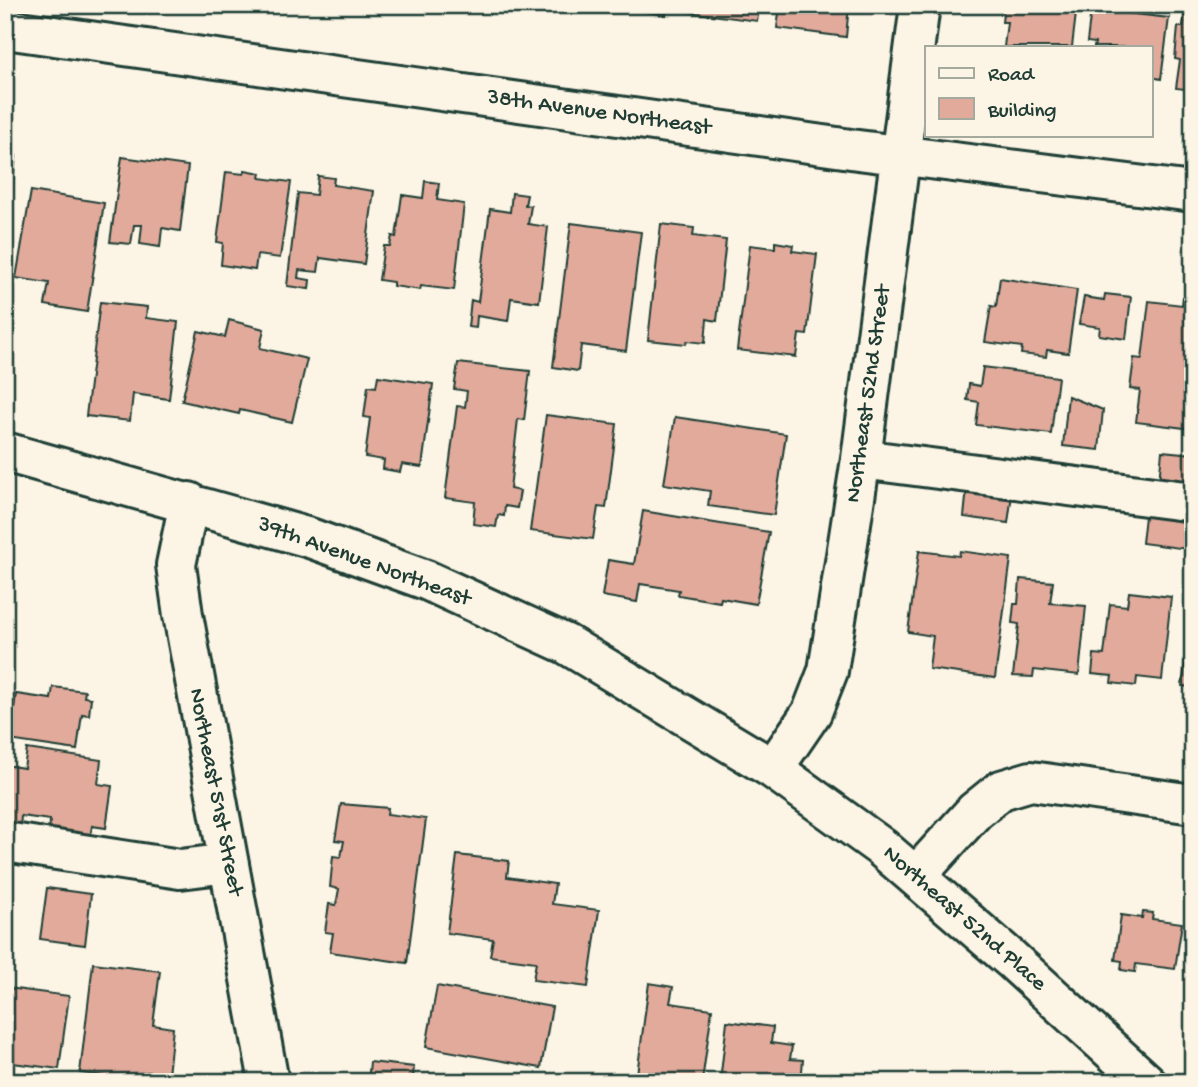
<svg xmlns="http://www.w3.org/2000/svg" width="1198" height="1087" font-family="'Gochi Hand',sans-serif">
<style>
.building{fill:#e2aa9b;stroke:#1f3d34;stroke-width:2}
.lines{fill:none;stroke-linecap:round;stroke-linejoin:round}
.minor-casing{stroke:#1f3d34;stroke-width:44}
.minor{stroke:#fcf5e5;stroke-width:38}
.labels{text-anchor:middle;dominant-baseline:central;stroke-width:5;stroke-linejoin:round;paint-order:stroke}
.street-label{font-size:23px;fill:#1f3d34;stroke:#fcf5e5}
</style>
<rect width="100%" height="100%" fill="#fcf5e5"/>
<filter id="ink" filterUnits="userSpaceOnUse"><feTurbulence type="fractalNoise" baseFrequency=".0143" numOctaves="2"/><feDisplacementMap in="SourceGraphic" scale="14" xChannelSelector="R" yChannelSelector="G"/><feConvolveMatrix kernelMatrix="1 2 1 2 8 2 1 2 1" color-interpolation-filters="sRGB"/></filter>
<g filter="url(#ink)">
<!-- building -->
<path class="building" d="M603,5H667L666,15Z
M689,5H760L757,21L688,12Z
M780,5H849L846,37L777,28Z
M1004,5H1077L1072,47H1004L1007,22H1002Z
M1186,5H1193V90L1176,88L1180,60L1175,59L1178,27H1183Z
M1091,9L1169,18L1161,79L1151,77V47H1094L1095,43L1087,42Z
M5,155L16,156L5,246Z
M122,157L188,166L180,231L162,228L160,247L140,244L142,225H134L131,244L110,242Z
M245,170L261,173L260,178L291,182L280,258L257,255L255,270L221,265L223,243L217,242L226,172L244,174Z
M318,176L334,178L333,185L374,191L364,264L320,258L318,272L299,270L298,278L310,280L309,289L287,286L298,193L316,195Z
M425,181L439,183L437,200L464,204L454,290L421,286L420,290L393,286V282L379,280L384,246H390L392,236L396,237L402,195L423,198Z
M31,191L104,203L87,312L45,305L49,283L16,278Z
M512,193L527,195L525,205L531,206L528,224L548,227L539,302L511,298L508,321L477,316L476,328L468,327L471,300L478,302L490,209L510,212Z
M571,223L641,232L626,351L581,345L578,371L553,367Z
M661,224L694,228L693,236L726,240L717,321L707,319L705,343L687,341L686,344L648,340Z
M775,242L793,245L792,251L817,254L807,335L799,334L796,357L737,350L750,245L775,248Z
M1000,278L1077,290L1068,353L1047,350L1046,357L1021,354L1022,347L985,342L991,306L996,307Z
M1105,294L1131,297L1126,339L1099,335L1100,327L1079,324L1084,297L1104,300Z
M1183,297L1193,298V429L1136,422L1140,390L1130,389L1134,358L1142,359L1149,301L1182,305Z
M100,302L147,307L146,318L178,322L169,399L133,394L130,421L86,416Z
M229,320L264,329L260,348L307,359L292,422L240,410L239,414L182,401L198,331L225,337Z
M458,363L530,371L524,420L518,419L510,489L520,491L517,508L505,506L504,516L498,515L496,527L473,524L475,502L445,498L457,406L465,407L467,391L454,389Z
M983,367L1058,377L1051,434L976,425L979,402L967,400L969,384L980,386Z
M378,376L433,384L422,467L402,464L400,472L383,469L384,460L365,457L370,418L364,417L368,386L376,387Z
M1068,396L1103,410L1099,450L1063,446Z
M546,415L617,424L606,508L598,507L593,539L530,531Z
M675,417L786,434L774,515L708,506L710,491L664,484Z
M1162,451L1193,454V485L1159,482Z
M967,488L1012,494L1008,523L964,517Z
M643,511L769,532L756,604L721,598L720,602L678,595L679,590L640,584L637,602L602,596L608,560L634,564Z
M1145,516L1191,522L1187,549L1142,543Z
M919,551L959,556L960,551L1011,558L995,678L929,669L933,636L908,632Z
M1020,579L1053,582L1050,603L1086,606L1079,675L1034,670L1033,677L1013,676L1019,624L1012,623L1014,604H1018Z
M1129,592L1171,597L1162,680L1137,677L1136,686L1111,683L1112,676L1092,674L1094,654L1104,655L1110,604L1127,606Z
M1193,605V695L1190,694V687L1182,686Z
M53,687L85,691L84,697L91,698L89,715L82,714L77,750L9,740L16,694L51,699Z
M27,749L101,760L98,784L112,786L106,828L92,826L90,838L49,832L50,820L21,816L20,829L5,827V765L24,768Z
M341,804L388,808L387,814L426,819L407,963L330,952L333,933L325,932L329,904L336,905L339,889L330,887L333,856L341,857L344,841L335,840Z
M457,855L509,861L507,877L555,884L552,904L599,910L588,987L533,980L536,962L490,956L493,939L447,933Z
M47,888L91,894L85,945L40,939Z
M1143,912L1153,913L1152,919L1182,923L1175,969L1136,964L1135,972L1121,970L1122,961L1115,960L1121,915L1142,918Z
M93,963L160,971L153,1025L173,1028L168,1075L147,1072L145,1081L80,1073Z
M649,983L673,987L670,1003L712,1009L702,1082H636Z
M437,986L552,1007L541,1068L426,1047Z
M8,988L69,996L59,1069L5,1062V1009Z
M727,1021L773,1027L771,1043L792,1046L790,1059L803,1060L801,1082H720Z
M370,1062L414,1067L413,1076L461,1082H368Z"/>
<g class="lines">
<!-- minor casing -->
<g class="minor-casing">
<path id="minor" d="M5,29L858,150L1193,192
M5,452L310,538L426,580L566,644L773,769L881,847L1011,959L1146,1082
M861,459L1193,502
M189,502L176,565L183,615L269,1082
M773,769L812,712L828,671L861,459L920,5
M5,842L180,869L229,863
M916,876L975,811L1001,790L1031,781L1193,804"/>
</g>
<!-- minor -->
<use href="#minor" class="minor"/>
</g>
</g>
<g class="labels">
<!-- street labels -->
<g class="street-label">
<text transform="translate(599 113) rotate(8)">38th Avenue Northeast</text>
<text transform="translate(869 394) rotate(-82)">Northeast 52nd Street</text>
<text transform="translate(364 562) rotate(20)">39th Avenue Northeast</text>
<text transform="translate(215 792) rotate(79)">Northeast 51st Street</text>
<text transform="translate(964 919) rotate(41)">Northeast 52nd Place</text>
</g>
</g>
<!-- margin -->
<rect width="1198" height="1087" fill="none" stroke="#fcf5e5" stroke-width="28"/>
<rect x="14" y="14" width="1170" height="1059" fill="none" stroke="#1f3d34" stroke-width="2.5" filter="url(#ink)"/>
<!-- legend -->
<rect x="925" y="46" width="228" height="91" fill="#fcf5e5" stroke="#a4ab9e" stroke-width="2"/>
<rect x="939" y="68" width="35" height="10" fill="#fcf5e5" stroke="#a4ab9e" stroke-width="2"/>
<text x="988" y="80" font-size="21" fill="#1f3d34">Road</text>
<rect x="939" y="98" width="35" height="21" fill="#e2aa9b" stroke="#a4ab9e" stroke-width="2"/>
<text x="988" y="116" font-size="21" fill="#1f3d34">Building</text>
</svg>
